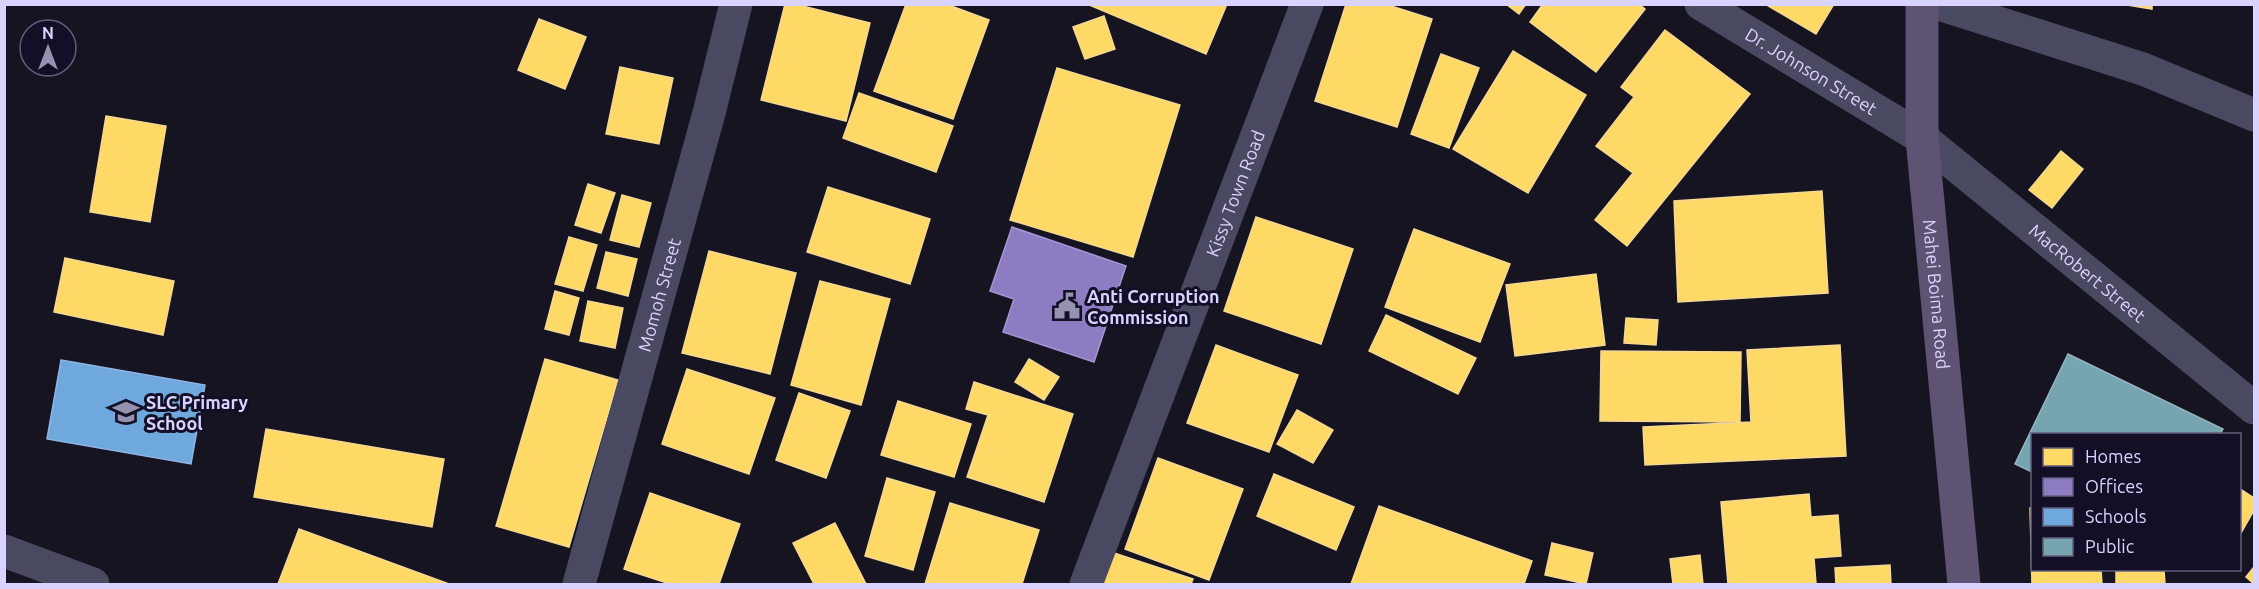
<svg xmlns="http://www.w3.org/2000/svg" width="2259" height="589" font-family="Ubuntu,sans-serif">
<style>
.homes{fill:#ffd966;stroke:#f4d894;stroke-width:1.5}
.offices{fill:#8e7cc3;stroke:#a496d5;stroke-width:1.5}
.schools{fill:#6fa8dc;stroke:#8fb5e6;stroke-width:1.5}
.public{fill:#76a5af;stroke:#94b3c7;stroke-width:1.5}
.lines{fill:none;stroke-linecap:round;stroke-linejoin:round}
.minor{stroke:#4a4962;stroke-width:33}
.major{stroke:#5e5373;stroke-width:33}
.labels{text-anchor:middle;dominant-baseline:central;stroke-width:6;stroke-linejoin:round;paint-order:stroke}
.street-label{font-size:18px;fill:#d9d4ff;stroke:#130f26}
.poi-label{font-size:18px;font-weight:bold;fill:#d9d4ff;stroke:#130f26;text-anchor:start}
</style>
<rect width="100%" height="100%" fill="#161421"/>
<!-- homes -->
<path class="homes" d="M785,4H795L870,23L846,121L761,100Z
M906,4H946L989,20L953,119L874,91Z
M1087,4H1227L1206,54Z
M1346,4H1385L1432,19L1397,127L1315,101Z
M1506,4H1526L1519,14Z
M1543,4H1639L1645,9L1596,72L1530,22Z
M1765,4H1834L1816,34Z
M2121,4H2152V9Z
M1104,16L1115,49L1085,59L1073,27Z
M539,19L586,37L565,89L518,70Z
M1665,30L1750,94L1627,246L1595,220L1633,173L1596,146L1634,97L1621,87Z
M1513,51L1586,95L1528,193L1453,149Z
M1441,54L1479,68L1449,148L1411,134Z
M620,67L673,78L659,144L606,134Z
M1057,68L1180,105L1133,257L1010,220Z
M859,93L953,126L936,172L843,138Z
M106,116L166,126L150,222L90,212Z
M2061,151L2083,169L2052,208L2029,190Z
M588,184L615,193L601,233L575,225Z
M828,187L930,219L910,284L807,252Z
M1822,191L1828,293L1678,302L1674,201Z
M622,195L651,203L639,247L610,240Z
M1256,217L1353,249L1321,344L1224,311Z
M1414,229L1510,264L1480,342L1385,307Z
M569,237L597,245L583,291L555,284Z
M709,251L796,273L770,374L682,353Z
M606,252L637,259L628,296L597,288Z
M65,258L174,281L163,335L54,312Z
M1596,274L1605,345L1515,356L1506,285Z
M820,281L890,299L861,405L791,385Z
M555,291L579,298L569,335L545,329Z
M588,301L623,308L615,348L580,341Z
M1386,315L1476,358L1458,394L1369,351Z
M1626,318L1658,320L1656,345L1624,343Z
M1216,345L1298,375L1269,452L1187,423Z
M1840,345L1846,456L1645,465L1643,427L1751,422L1747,350Z
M1601,351L1741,352L1740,422L1600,421Z
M545,359L618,380L569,547L496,526Z
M1029,359L1059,377L1044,400L1015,382Z
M687,369L775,398L749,474L662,444Z
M974,382L1073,414L1044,502L967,477L988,415L966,409Z
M799,393L850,411L826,478L776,460Z
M898,401L971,424L954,477L881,455Z
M1297,410L1333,430L1313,463L1277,444Z
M266,429L444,459L432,527L254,497Z
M1158,458L1243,489L1209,580L1125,549Z
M1274,474L1354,507L1336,550L1257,516Z
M887,478L935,492L913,570L865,556Z
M2240,489L2254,498V510L2240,535Z
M650,493L740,524L719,584H670L624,569Z
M1809,494L1811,517L1838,515L1841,556L1814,558L1816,584H1728L1721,502Z
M950,503L1039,530L1022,584H925Z
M1379,506L1532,561L1524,584H1351Z
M2030,508H2032V570H2101L2102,584H2032Z
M835,523L866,584H814L793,543Z
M299,529L449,584H278Z
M1552,543L1593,553L1586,584L1545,575Z
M1114,553L1193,579L1191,584H1103Z
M1700,555L1703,584H1673L1670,559Z
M1890,565L1891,584H1836L1835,568Z
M2254,567V584L2246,577Z
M2164,570L2165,584H2116V571Z"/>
<!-- offices -->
<path class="offices" d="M1012,227L1126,266L1094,362L1003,332L1014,299L990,291Z"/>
<!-- schools -->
<path class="schools" d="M61,360L205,385L191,464L47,439Z"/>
<!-- public -->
<path class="public" d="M2068,354L2223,429L2220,434H2032V472L2015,464Z"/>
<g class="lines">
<!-- minor -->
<g class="minor">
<path id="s1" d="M1701,4L1922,138L2254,408"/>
<path d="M1939,4L2143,69L2254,115"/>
<path d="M4,551L93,584"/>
<path id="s2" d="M579,584L709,113L736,4"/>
<path id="s3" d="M1086,584L1307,4"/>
</g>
<!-- major -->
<path class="major" id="s4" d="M1922,4V138L1964,584"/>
</g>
<!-- icons -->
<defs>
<g id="civic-bare" transform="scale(2.07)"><path d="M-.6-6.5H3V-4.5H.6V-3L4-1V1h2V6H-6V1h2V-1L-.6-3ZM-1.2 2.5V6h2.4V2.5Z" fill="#9591b1" stroke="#130f26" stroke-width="2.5" paint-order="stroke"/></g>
<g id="school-bare" transform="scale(2.07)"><path d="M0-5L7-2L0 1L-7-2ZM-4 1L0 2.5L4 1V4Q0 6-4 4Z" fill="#9591b1" stroke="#130f26" stroke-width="2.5" paint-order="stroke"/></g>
</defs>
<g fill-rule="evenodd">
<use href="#civic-bare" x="1067" y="306"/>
<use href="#school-bare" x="126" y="412"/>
</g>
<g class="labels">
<!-- street labels -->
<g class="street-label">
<text stroke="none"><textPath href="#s1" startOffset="129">Dr. Johnson Street</textPath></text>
<text stroke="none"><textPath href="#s3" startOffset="418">Kissy Town Road</textPath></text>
<text stroke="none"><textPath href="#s1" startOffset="472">MacRobert Street</textPath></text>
<text stroke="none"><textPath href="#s2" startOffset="300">Momoh Street</textPath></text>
<text stroke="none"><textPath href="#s4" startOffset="291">Mahei Boima Road</textPath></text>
</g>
<!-- poi labels -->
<g class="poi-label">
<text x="1087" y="296">Anti Corruption<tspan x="1087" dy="21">Commission</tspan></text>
<text x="146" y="402">SLC Primary<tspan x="146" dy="21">School</tspan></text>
</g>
</g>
<!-- border -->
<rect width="2259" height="589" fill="none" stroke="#d9d4ff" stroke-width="12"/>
<!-- legend -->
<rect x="2031" y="433" width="210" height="138" fill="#130f26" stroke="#625e7d" stroke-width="1.5"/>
<rect x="2043" y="448" width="30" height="18" fill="#ffd966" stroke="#625e7d" stroke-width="1.5"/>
<text x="2085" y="463" font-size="18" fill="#d9d4ff">Homes</text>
<rect x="2043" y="478" width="30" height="18" fill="#8e7cc3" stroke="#625e7d" stroke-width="1.5"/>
<text x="2085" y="493" font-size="18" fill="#d9d4ff">Offices</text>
<rect x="2043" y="508" width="30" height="18" fill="#6fa8dc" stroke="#625e7d" stroke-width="1.5"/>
<text x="2085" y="523" font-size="18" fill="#d9d4ff">Schools</text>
<rect x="2043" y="538" width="30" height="18" fill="#76a5af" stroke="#625e7d" stroke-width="1.5"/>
<text x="2085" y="553" font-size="18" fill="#d9d4ff">Public</text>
<!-- north arrow -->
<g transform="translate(48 48)"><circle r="28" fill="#130f26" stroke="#625e7d" stroke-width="1.5"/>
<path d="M0-4.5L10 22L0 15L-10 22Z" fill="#9591b1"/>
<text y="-9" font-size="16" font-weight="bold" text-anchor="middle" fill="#d9d4ff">N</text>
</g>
</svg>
